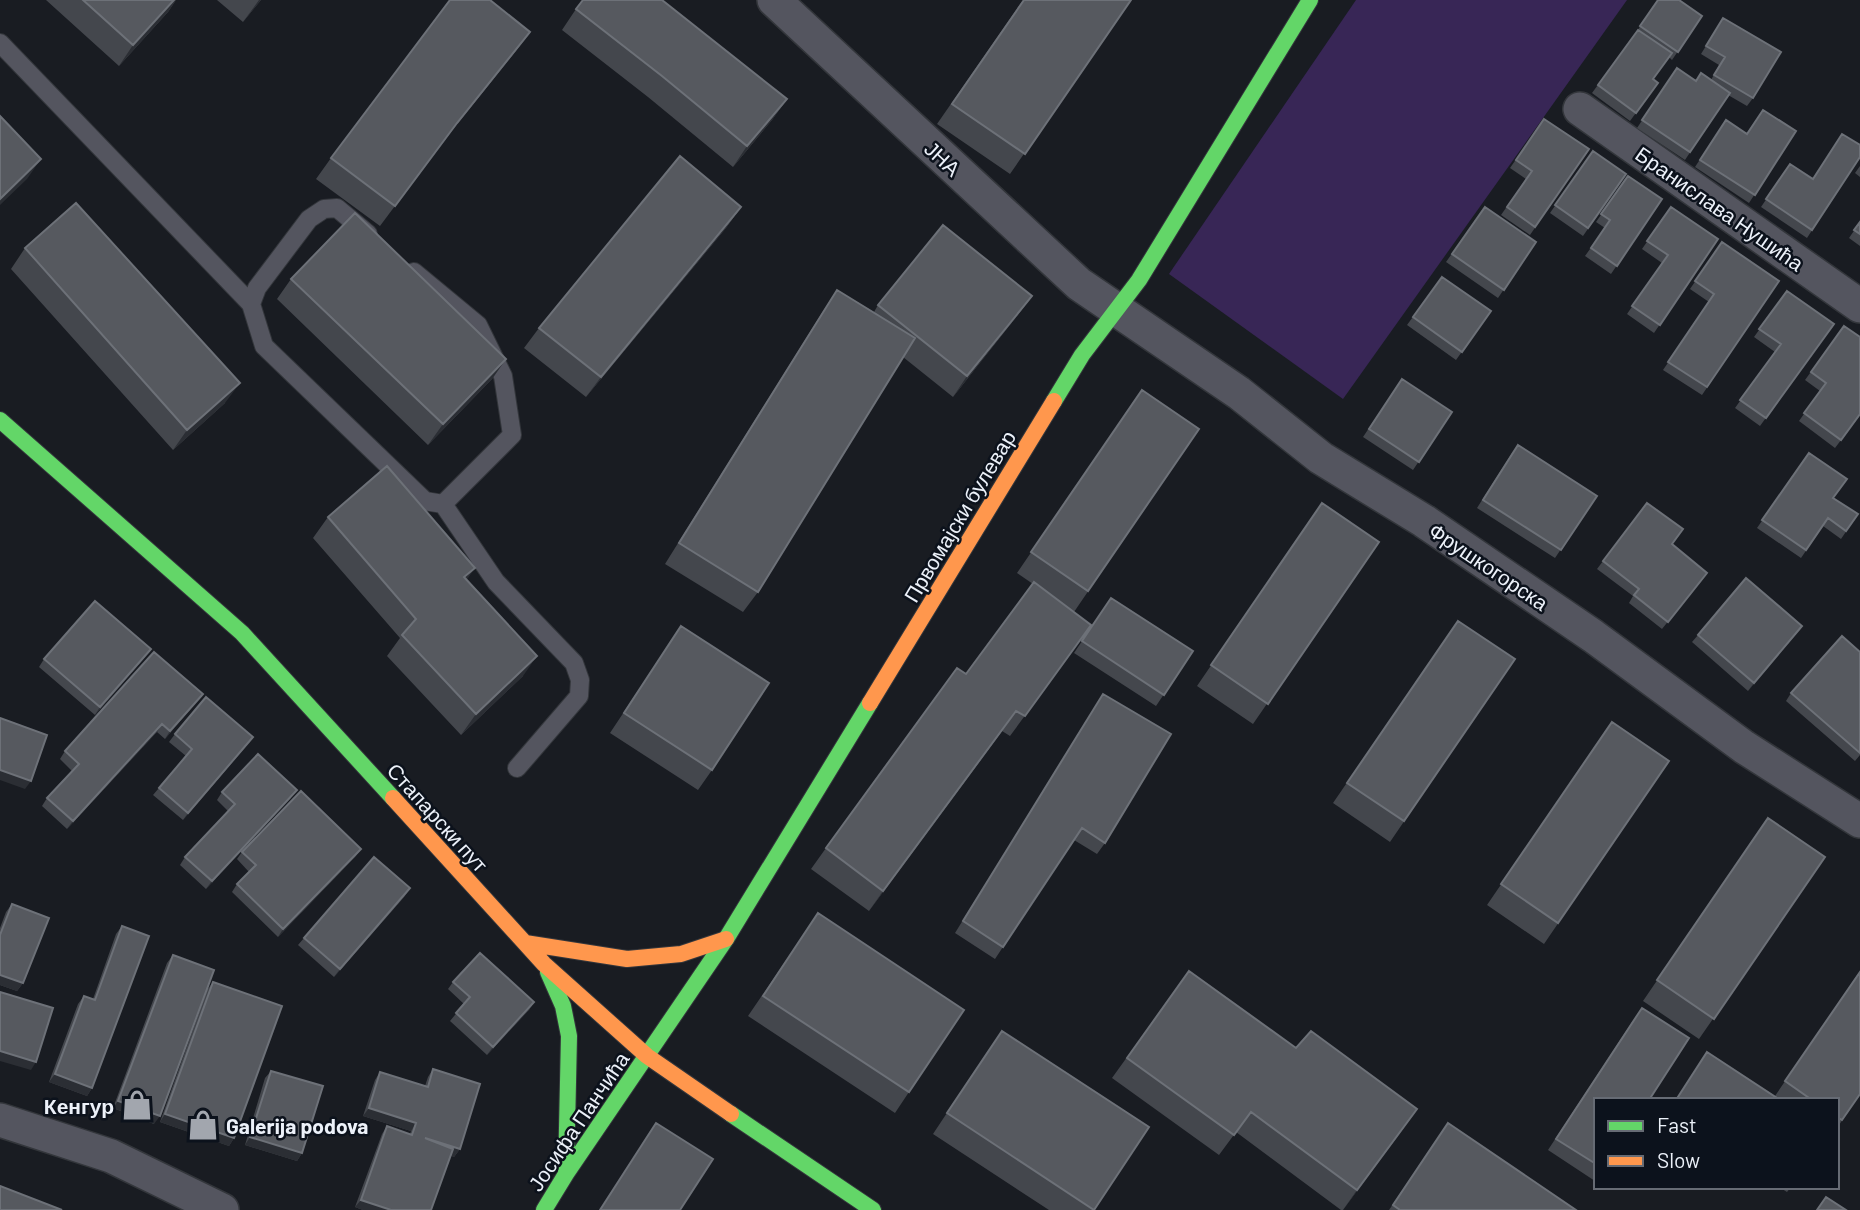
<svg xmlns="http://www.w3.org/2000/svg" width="1860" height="1210" font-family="Barlow,sans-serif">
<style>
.green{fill:#382656}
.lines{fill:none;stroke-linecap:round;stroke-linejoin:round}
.lane-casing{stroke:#33363b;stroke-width:20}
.street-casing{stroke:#33363b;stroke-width:36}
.fast-casing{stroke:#33363b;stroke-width:18}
.slow-casing{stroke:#33363b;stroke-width:18}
.lane{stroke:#54555f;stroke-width:18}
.street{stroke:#54555f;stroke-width:33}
.fast{stroke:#63d668;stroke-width:16}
.slow{stroke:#ff974d;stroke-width:16}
.wall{fill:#44474d}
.shaded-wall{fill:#2b2e34}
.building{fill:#56595f;stroke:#6d7178;stroke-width:2}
.labels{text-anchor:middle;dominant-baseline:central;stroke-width:5;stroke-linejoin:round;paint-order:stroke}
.street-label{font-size:21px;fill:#ecf1f9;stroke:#0c121c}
.poi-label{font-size:21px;font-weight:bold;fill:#ecf1f9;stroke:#0c121c;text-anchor:end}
</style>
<rect width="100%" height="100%" fill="#191c22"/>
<!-- green -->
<path class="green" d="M1356,0H1627L1343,399L1169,274Z"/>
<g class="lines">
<!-- lane casing -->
<g class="lane-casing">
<path id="lane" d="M0,43L251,304L264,346L425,501L443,504L496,582L574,663L580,680L579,696L517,768
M414,272L478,325L503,376L512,435L443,504
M251,304L257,288L309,219L324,209L337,208L368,234"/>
</g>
<!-- street casing -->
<g class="street-casing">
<path id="street" d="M774,0L1079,284L1239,393L1321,458L1424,521L1593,636L1744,747L1860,821
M1580,109L1860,306
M0,1120L111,1156L222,1210"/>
</g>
<!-- fast casing -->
<g class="fast-casing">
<path id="fast" d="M1054,401L1082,355L1139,280L1310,0
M0,420L242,633L393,798
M548,972L563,1006L569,1036L566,1174
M731,1114L873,1210
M544,1210L566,1174L726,939L870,703"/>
</g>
<!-- slow casing -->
<g class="slow-casing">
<path id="slow" d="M870,703L1054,401
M393,798L544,964L647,1056L731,1114
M525,943L627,959L681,954L726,939"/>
</g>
<!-- lane -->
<use href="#lane" class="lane"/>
<!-- street -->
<use href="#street" class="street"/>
<!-- fast -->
<use href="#fast" class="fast"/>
<!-- slow -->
<use href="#slow" class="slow"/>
</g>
<!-- wall -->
<path class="wall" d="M46,0H176L168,12L119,66Z
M217,0H261L243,22Z
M1023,0H1131L1010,174L937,124Z
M1658,0L1702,16L1672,60L1669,57L1653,79L1658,83L1630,121L1592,93L1635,34Z
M576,9L787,99L772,120L733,167L648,97L562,30Z
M1723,18L1753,98L1747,106L1728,95L1685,160L1637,128L1677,68L1696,81L1711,80L1719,65L1701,54Z
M530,32L515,52L442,143L380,226L316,179L331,158Z
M1544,119L1589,149L1530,235L1501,215L1526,179L1510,168Z
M1726,120L1747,134L1796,131L1749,203L1695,167Z
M1593,151L1626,174L1583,236L1550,213Z
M1860,157L1807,238L1761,207L1790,164L1813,179Z
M1860,166V177L1855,173Z
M1628,176L1662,199L1611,274L1585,256L1605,228L1596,222Z
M741,207L726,228L586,397L524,348L539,328Z
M1485,207L1536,242L1498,298L1446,262Z
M1671,207L1718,239L1654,333L1627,314L1662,263L1642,249Z
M1860,222V246L1849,238Z
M1722,242L1779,281L1702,395L1663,370L1709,302L1690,289Z
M25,248L225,403L173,450L11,269Z
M1442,277L1491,311L1456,360L1407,325Z
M291,279L506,359L492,379L428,445L277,299Z
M837,290L874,312L878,305L1032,296L1017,316L953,397L903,357L758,592L743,612L665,564L823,311Z
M1787,291L1834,324L1760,426L1735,408L1775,352L1754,337Z
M1844,326L1860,415L1835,448L1799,421L1820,391L1805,380Z
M1402,379L1452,412L1413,470L1363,437Z
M1142,390L1199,429L1074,612L1077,645L1010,736L1002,731L869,911L811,869L826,848L966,674L1033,584L1017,573Z
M1512,453L1597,496L1555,558L1477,508Z
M1809,453L1833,498L1858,514L1841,539L1823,526L1801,558L1757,528Z
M1322,503L1379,542L1253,724L1197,686Z
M1647,503L1672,545L1707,573L1662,629L1629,603L1633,596L1597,569Z
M328,517L466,580L523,676L461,735L387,656L400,638L313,538Z
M1111,598L1193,651L1156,706L1074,653Z
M1458,621L1515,659L1390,842L1333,803Z
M681,626L712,770L698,790L610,733Z
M1802,626L1748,691L1692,642L1698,635Z
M1860,652V755L1855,761L1786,701L1791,693Z
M145,657L95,715L39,667L44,659Z
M1103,694L1105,843L1097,854L1074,840L995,959L955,933Z
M197,701L165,739L157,732L67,829L42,806L47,798L72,771L60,759L65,751Z
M1612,722L1669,761L1544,944L1487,905Z
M175,734L247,745L183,820L153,795L186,756L169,742Z
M222,792L291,798L206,889L180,865L185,857L228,811L217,800Z
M1768,818L1825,857L1699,1039L1643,1001Z
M361,849L355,857L278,937L232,892L237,884L249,872L237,859L242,852Z
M405,896L334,977L298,945L304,938Z
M12,904L23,983L17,991L0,985V928L6,912Z
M122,926L92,1088L87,1096L49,1082L78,1004L84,996L93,999L116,934Z
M804,934L909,1092L895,1113L748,1016Z
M173,955L154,1124L113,1108L167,963Z
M1189,971L1296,1048L1417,1109L1343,1210H1341L1236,1132L1219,1155L1112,1078Z
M1860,971V1094L1837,1128V1100H1676L1775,1096Z
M213,982L234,1138L229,1146L160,1122L207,990Z
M453,982L534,1002L529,1010L487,1055L450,1021L464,1004L448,989Z
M1634,1019L1596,1100L1595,1181L1548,1150Z
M988,1051L1094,1210H1049L933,1134Z
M433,1069L460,1149L454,1157L450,1155L431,1210H363L355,1207L382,1134L387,1126L410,1134L411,1131L363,1116L375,1080L380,1072L425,1086L428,1077Z
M271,1071L302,1153L297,1161L245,1145L265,1078Z
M1434,1143L1576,1210H1389Z
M1779,1187H1791L1787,1192Z"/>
<!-- shaded-wall -->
<path class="shaded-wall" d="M174,0H176L168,12L119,66L133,45Z
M259,0H261L243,22Z
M530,32L515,52L442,143L380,226L457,123Z
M787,99L772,120L733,167L747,146Z
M41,159L27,179L0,205V199Z
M741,207L726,228L586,397L601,377Z
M1032,296L1017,316L953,397L967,376Z
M506,359L492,379L428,445L443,424Z
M240,383L225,403L173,450L187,430Z
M475,568L461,588L464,577Z
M1802,626L1796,634L1748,691L1754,683Z
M151,649L145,657L95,715L100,707Z
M537,656L523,676L461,735L476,714Z
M203,694L197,701L165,739L170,731Z
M1016,711L1002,731L869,911L883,891Z
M162,724L157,732L67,829L73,821Z
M253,737L247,745L183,820L188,813Z
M0,770L31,781L25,789L0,780Z
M297,790L291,798L206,889L212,881Z
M361,849L355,857L278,937L283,929Z
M410,888L405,896L334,977L340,969Z
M0,975L23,983L17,991L0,985Z
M534,1002L529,1010L487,1055L493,1047Z
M0,1051L36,1062L31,1070L0,1061Z
M55,1074L92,1088L87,1096L49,1082Z
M118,1101L160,1116L154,1124L113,1108Z
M369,1108L416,1123L411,1131L363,1116Z
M1417,1109L1403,1129L1343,1210L1357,1190Z
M165,1114L234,1138L229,1146L160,1122Z
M250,1137L302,1153L297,1161L245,1145Z
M425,1138L460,1149L454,1157L420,1146Z
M361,1200L391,1210H363L355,1207Z"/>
<!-- building -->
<path class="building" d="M83,0H174L133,45Z
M450,0H490L530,32L457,123L395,206L331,158Z
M583,0H662L787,99L747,146L662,76L576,9Z
M1024,0H1131L1025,154L952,104Z
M1658,0H1679L1702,16L1678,52L1640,26Z
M1723,18L1781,52L1753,98L1714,75L1725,57L1706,46Z
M1638,30L1672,53L1653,79L1658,83L1636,113L1598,85Z
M1677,68L1696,81L1701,73L1730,93L1690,152L1642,120Z
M1763,110L1796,131L1755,195L1700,160L1726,120L1747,134Z
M0,116L41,159L0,199Z
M1544,119L1589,149L1535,227L1507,207L1532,171L1516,160Z
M1842,134L1860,145V157L1812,230L1766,199L1790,164L1813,179Z
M1593,151L1626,174L1588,228L1555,205Z
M680,156L741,207L601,377L539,328Z
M1628,176L1662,199L1617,266L1591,248L1610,220L1601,214Z
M76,203L240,383L187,430L25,248Z
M1485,207L1536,242L1504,290L1452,254Z
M1671,207L1718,239L1660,325L1632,306L1668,255L1647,241Z
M355,213L506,359L443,424L291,279Z
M1860,222V234L1854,230Z
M943,225L1032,296L967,376L878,305Z
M1722,242L1779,281L1707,387L1668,362L1714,294L1695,281Z
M1442,277L1491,311L1462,352L1413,317Z
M837,290L915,338L758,592L679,543Z
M1787,291L1834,324L1766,418L1740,400L1781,344L1759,329Z
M1844,326L1860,337V414L1841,440L1804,413L1826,383L1811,372Z
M1402,379L1452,412L1419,462L1369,429Z
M1142,390L1199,429L1088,591L1031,552Z
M1518,445L1597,496L1561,550L1483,500Z
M1809,453L1847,479L1833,498L1858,514L1846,531L1828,518L1806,550L1762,520Z
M387,466L475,568L464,577L537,656L476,714L402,635L416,619L328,517Z
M1322,503L1379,542L1268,704L1211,665Z
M1647,503L1683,529L1672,544L1707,573L1668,622L1634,595L1639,589L1603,561Z
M1746,578L1802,626L1754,683L1698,635Z
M1034,582L1091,625L1025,716L1016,711L883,891L826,848L957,668L966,674Z
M1111,598L1193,651L1164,695L1082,641Z
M95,601L151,649L100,707L44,659Z
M1458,621L1515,659L1404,821L1347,783Z
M681,626L769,683L712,770L624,713Z
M1842,636L1860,652V753L1791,693Z
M154,652L203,694L170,731L162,724L73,821L47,798L79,764L65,751Z
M1103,694L1171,734L1105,843L1082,828L1003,947L963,921Z
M206,697L253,737L188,813L159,788L192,749L175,734Z
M0,718L47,735L31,781L0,770Z
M1612,722L1669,761L1558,923L1501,884Z
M258,754L297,790L212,881L185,857L235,804L222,792Z
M301,791L361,849L283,929L237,884L256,865L242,852Z
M1768,818L1825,857L1714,1019L1657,980Z
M374,857L410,888L340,969L304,938Z
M12,904L49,918L23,983L0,975V935Z
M818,913L964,1010L909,1092L763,996Z
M122,926L149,936L92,1088L55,1074L84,996L95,1000Z
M480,953L534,1002L493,1047L456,1013L470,997L453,982Z
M173,955L214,970L160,1116L118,1101Z
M1189,971L1296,1048L1311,1031L1417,1109L1357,1190L1251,1112L1234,1135L1127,1058Z
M1860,972V1094L1842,1120L1837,1117V1100H1812L1785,1081Z
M213,982L282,1006L234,1138L165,1114Z
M0,992L53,1008L36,1062L0,1051Z
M1642,1008L1689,1038L1649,1100H1596V1164L1556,1139Z
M1002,1031L1149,1127L1094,1210L947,1113Z
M1707,1052L1780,1100H1676Z
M433,1069L480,1084L460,1149L425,1138L453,1149L431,1210H391L361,1200L387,1126L412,1135L416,1123L369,1108L380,1072L428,1087Z
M271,1071L323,1086L302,1153L250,1137Z
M656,1123L713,1159L680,1210H600Z
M1448,1123L1576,1210H1400L1393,1205Z
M0,1186L62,1210H0Z
M1826,1197L1846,1210H1817Z"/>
<!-- icons -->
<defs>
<g id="shop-bare" transform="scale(2.415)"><path d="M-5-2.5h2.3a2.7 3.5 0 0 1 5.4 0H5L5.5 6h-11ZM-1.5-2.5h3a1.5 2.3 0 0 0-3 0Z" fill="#a2a6ae" stroke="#0c121c" stroke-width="2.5" paint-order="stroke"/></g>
</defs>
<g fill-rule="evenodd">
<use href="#shop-bare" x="137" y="1105"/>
<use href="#shop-bare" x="203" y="1125"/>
</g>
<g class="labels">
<!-- street labels -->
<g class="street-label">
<text transform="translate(943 158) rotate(43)">ЈНА</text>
<text transform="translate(1720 208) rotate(35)">Бранислава Нушића</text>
<text transform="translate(959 516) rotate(-59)">Првомајски булевар</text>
<text transform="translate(1489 566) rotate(34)">Фрушкогорска</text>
<text transform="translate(438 817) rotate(48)">Стапарски пут</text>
<text transform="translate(578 1121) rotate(-56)">Јосифа Панчића</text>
</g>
<!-- poi labels -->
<g class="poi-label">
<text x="114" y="1105">Кенгур</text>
<text x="226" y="1125" text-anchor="start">Galerija podova</text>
</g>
</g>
<!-- legend -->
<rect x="1594" y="1098" width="245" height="91" fill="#0c121c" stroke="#666b74" stroke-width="2"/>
<rect x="1608" y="1121" width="35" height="10" fill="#63d668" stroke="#666b74" stroke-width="2"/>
<text x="1657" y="1133" font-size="21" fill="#ecf1f9">Fast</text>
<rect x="1608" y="1156" width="35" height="10" fill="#ff974d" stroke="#666b74" stroke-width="2"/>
<text x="1657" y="1168" font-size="21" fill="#ecf1f9">Slow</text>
</svg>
